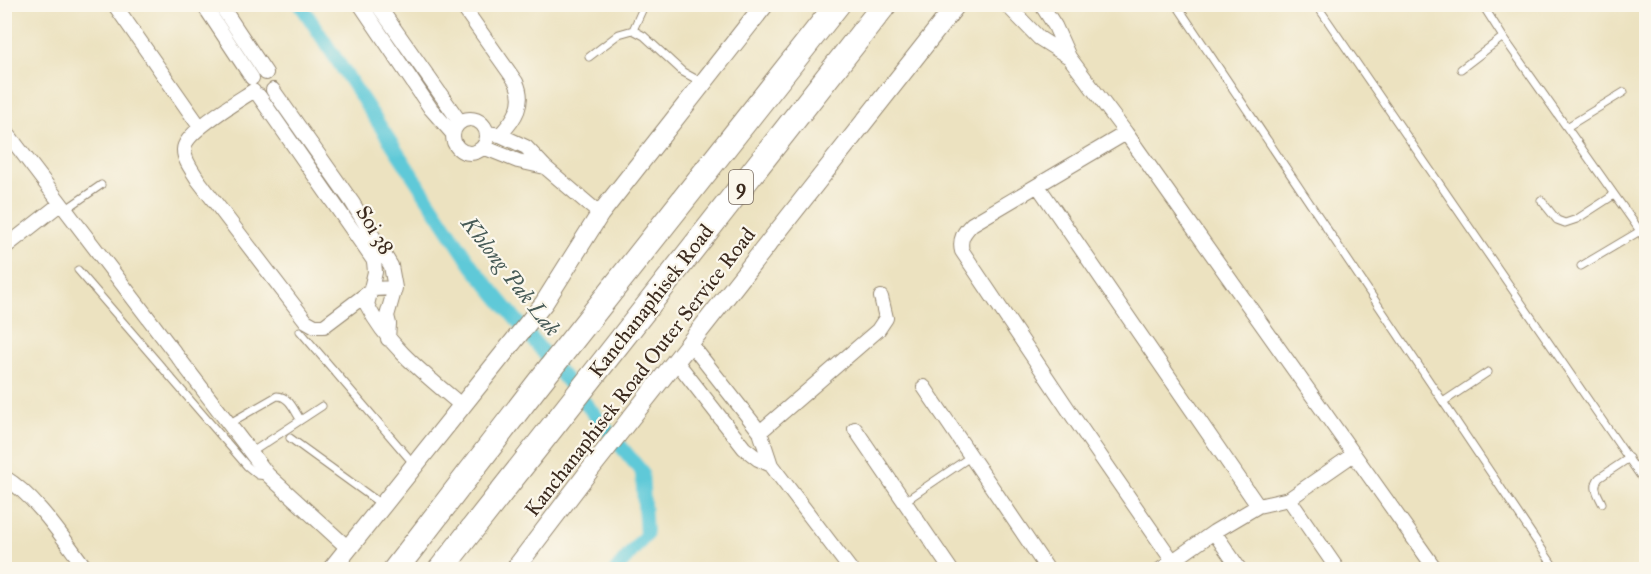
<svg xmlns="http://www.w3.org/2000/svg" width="1651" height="574" font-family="'IM FELL Great Primer',serif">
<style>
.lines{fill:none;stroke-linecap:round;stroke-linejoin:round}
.canal{stroke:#5ec9d8;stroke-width:14}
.lane-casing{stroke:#94866f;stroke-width:9}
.street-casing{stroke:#94866f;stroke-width:16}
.secondary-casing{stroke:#94866f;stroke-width:20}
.highway-casing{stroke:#94866f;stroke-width:26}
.lane{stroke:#fff;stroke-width:7}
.street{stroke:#fff;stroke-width:14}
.secondary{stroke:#fff;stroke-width:18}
.highway{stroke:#fff;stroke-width:24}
.labels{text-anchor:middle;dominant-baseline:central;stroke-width:4.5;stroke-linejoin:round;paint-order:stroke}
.shield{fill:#fbf7ec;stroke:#75685c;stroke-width:1.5}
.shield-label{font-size:20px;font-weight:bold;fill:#3b2a1e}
.street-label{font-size:21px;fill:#3b2a1e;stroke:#fbf7ec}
.water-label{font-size:22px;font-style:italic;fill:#465a56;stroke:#fbf7ec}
</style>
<rect width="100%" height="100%" fill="#fbf7ec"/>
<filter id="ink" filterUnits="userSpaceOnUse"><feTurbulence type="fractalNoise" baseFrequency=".0167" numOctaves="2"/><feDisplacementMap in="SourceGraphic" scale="12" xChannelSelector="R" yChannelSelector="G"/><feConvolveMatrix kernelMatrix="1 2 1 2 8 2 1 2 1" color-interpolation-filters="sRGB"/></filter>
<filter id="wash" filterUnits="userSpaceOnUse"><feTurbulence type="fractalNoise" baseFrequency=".008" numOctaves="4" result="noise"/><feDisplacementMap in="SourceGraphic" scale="24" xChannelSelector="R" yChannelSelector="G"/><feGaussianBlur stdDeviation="1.35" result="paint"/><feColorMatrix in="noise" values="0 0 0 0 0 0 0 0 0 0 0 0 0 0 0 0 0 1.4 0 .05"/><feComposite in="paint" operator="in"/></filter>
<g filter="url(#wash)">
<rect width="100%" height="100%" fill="#ece2c0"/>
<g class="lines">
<!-- canal -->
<path class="canal" d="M300,4L472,266L642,472L646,535L616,570"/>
</g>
</g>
<g filter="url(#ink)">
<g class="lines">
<!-- lane casing -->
<g class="lane-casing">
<path id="lane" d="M1176,4L1556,570
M1316,4L1646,484
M633,30L643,8L641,4
M1503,37L1640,231
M589,57L619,34L633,30L644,36L683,72L703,83
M1461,69L1503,37L1482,4
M1567,127L1624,92
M1541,200L1557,220L1565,223L1577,219L1614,195
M65,210L101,185
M1581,266L1640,231L1646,242
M78,270L247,466L258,475L267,476
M300,331L413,463
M1443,402L1488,372
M230,423L277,396C289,396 294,410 300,419
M290,438L381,504
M252,452L322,406
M1635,467L1646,459
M905,501L970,457
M1602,503C1598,494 1592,487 1599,478L1629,458
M1645,570L1646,565"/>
</g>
<!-- street casing -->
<g class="street-casing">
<path id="street" d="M114,4L200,127
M203,4L252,78
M220,4L266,73
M360,4L431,109L453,134
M377,4L460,122
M461,4L516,82C526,103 515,119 500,135
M1006,4L1039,38L1069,57
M1041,4L1055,26L1069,57L1126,133L1436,570
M273,90L352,202L391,266L395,288L387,316L389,324L388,339
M253,91C238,101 183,133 184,150C184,161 193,171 198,180L306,321L315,326H324L373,289L395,288
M259,96L374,261L375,272L367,305C388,347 427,376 462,406
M453 136a17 17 0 1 1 34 0a17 17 0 1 1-34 0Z
M4,129L268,475L349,549
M487,133L500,135L526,147L545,167L600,214
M1126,133L972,224C964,232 959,239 962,251L1074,418L1172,560
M483,147L518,161L545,167
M1038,186L1258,506
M4,248L60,204
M690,343L760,432L771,465
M676,361L744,448L758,459L771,465L851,570
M924,387L1048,570
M855,429L951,570
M760,432L878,330L886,318L881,297
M4,477C37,497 64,540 87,570
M1289,499L1338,570
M1214,532L1240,570
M1160,570L1214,532L1258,506L1289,499L1354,454"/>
</g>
<!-- secondary casing -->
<g class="secondary-casing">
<path id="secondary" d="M331,570L544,303L600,214L765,4
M514,570L593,466L957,4"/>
</g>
<!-- highway casing -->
<g class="highway-casing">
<path id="highway" d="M395,570L537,385L838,4
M440,570L885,4"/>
</g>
<!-- lane -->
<use href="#lane" class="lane"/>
<!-- street -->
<use href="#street" class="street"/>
<!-- secondary -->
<use href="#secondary" class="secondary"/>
<!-- highway -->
<use href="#highway" class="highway"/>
</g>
</g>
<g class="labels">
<!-- shield labels -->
<rect class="shield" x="729" y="170" width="24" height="34" rx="4.5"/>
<g class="shield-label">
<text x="741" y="187">9</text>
</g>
<!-- street labels -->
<g class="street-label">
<text transform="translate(375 230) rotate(59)">Soi 38</text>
<text transform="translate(651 301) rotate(-52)">Kanchanaphisek Road</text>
<text transform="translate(640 372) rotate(-52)">Kanchanaphisek Road Outer Service Road</text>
</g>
<!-- water labels -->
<g class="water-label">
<text transform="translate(511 276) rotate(52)">Khlong Pak Lak</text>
</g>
</g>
<!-- margin -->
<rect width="1651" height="574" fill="none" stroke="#fbf7ec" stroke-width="24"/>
</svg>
